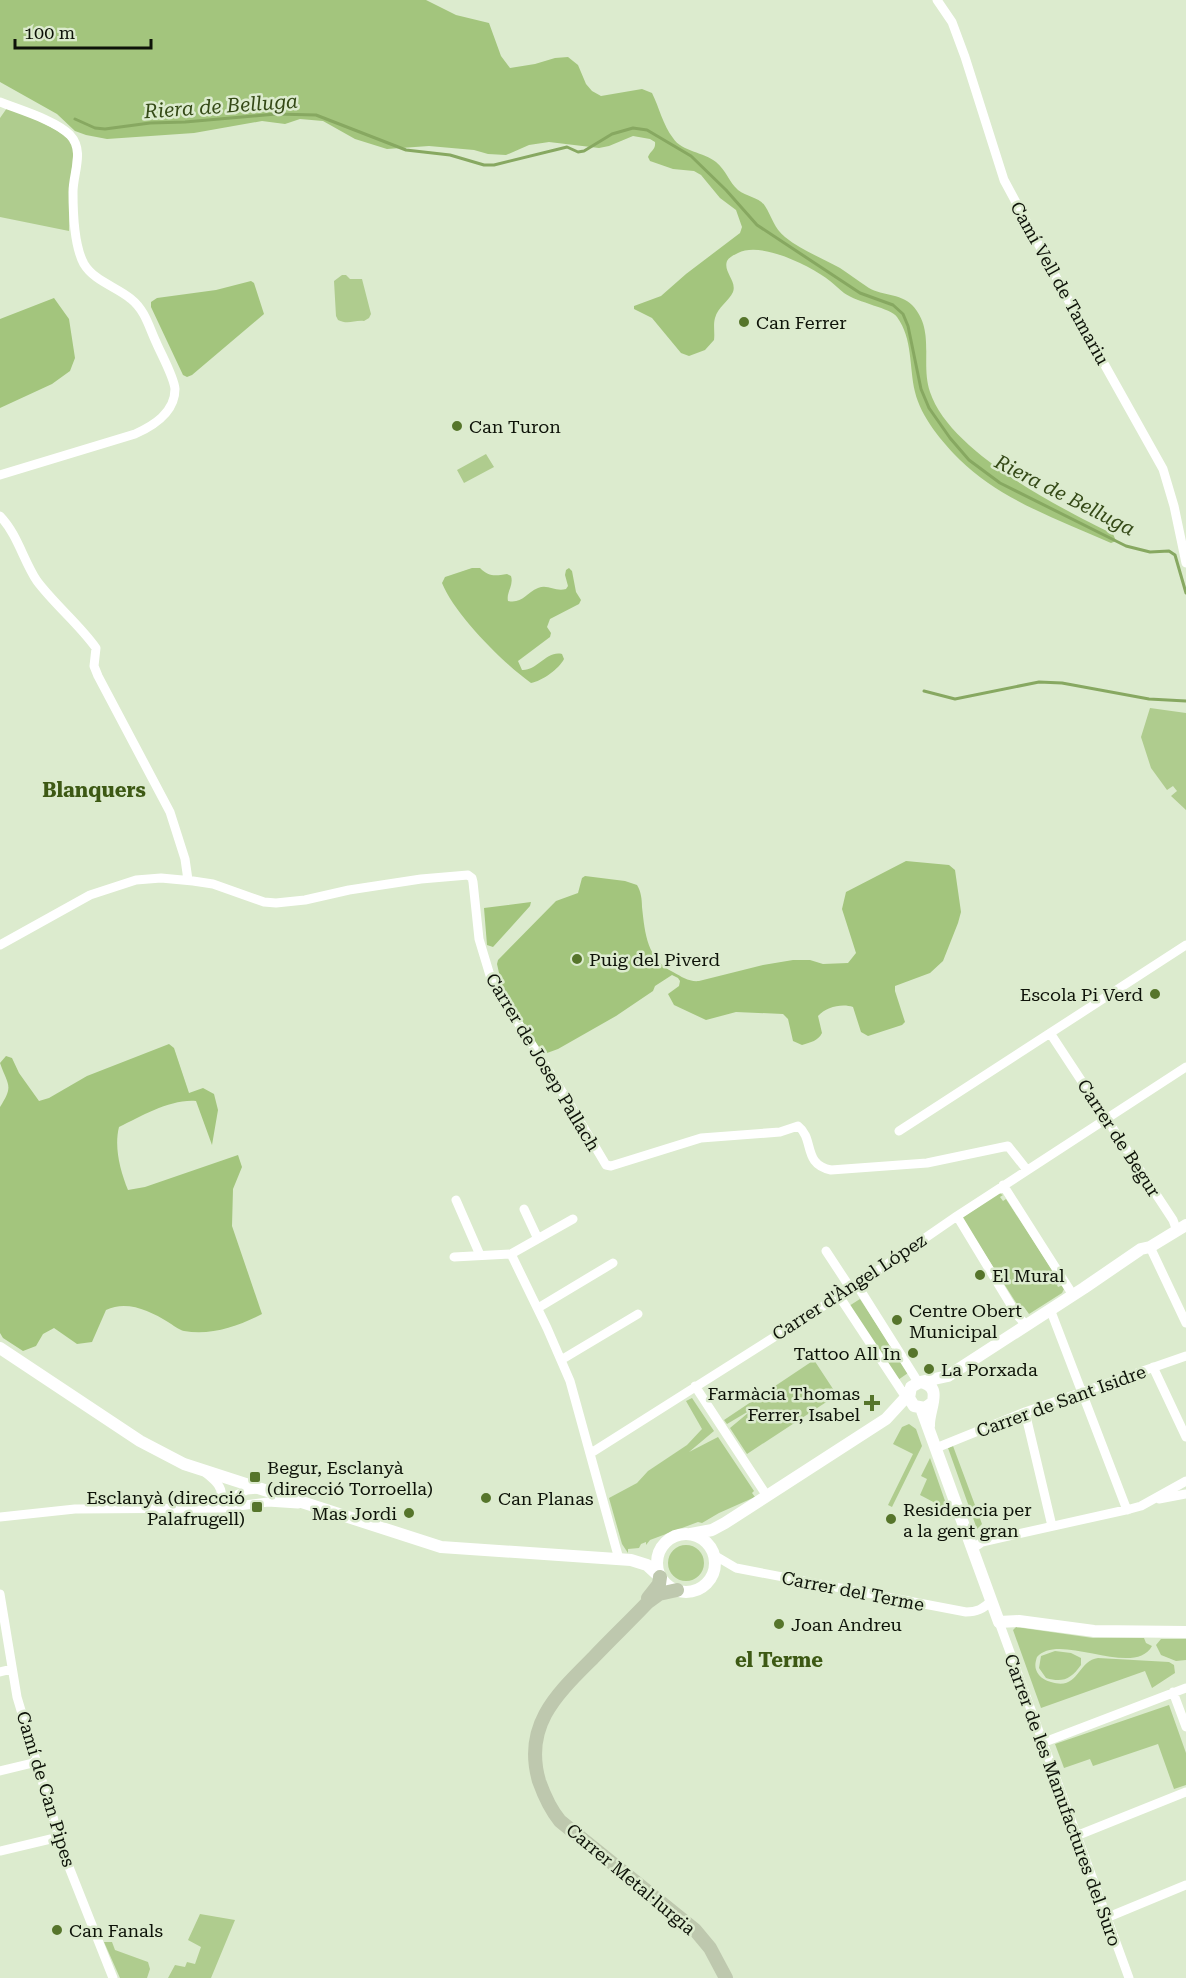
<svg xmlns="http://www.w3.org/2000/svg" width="1186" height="1978" font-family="'Roboto Serif',serif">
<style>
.green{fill:#afcc8e}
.forest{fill:#a3c57d}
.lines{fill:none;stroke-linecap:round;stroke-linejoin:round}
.stream{stroke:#87a861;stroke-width:3}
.minor{stroke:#fff;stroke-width:9}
.tertiary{stroke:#fff;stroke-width:12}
.secondary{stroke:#bec8ae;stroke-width:14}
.poi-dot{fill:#56752b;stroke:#dcebce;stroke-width:2}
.labels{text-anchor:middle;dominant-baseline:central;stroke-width:5;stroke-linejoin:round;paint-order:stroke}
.street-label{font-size:18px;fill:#0e1309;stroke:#dcebce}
.poi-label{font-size:18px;fill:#0e1309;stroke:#dcebce;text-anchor:start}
.water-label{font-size:20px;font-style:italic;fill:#344916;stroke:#dcebce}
.neighbourhood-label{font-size:20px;font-weight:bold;fill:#3d5914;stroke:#dcebce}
</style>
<rect width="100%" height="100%" fill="#dcebce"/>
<!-- green -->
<path class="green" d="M7,108C31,118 56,125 74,145L69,201V231L0,217V118Z
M342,275H346L350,279H362L371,314L369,318L364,321C354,320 348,325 338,320L336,316L334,281Z
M486,454L494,467L464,483L457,470Z
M1150,708L1186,713V810L1171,796L1177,791L1173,786L1167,790L1151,768L1141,737Z
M999,1193L1003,1195L1000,1197L1003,1201L1006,1199L1060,1282L1057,1285L1058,1287L1063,1285L1064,1289L1062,1293L1029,1314L1024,1307L1020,1309L962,1218Z
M860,1299L908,1373L898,1380L849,1306Z
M814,1360L837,1395L747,1454L730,1428L754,1408L727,1424L724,1420Z
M692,1398L714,1431L689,1452L718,1437L754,1491L752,1493L755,1497L719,1513L702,1523L698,1522L650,1540L646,1545V1542L641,1544L639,1548L628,1549V1553L622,1544L609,1498L637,1483L648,1471L687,1445L702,1429L686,1401Z
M909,1424L916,1429L922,1446L892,1507L888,1505L913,1454L893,1444L902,1427Z
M953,1446L982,1524L977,1529L948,1448Z
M930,1458L951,1518L937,1511L939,1505L920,1495L927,1479L921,1476Z
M668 1563a18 18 0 1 1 36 0a18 18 0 1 1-36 0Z
M1016,1627L1093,1638H1144L1146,1643L1152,1646C1134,1679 1059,1631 1037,1657C1035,1663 1034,1669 1039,1675C1041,1678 1047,1681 1051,1682C1079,1691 1077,1661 1098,1658L1169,1662L1174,1665L1175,1673L1152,1688L1145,1671L1041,1708L1013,1630Z
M1161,1639H1186V1660L1176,1661L1161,1655L1156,1645Z
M1055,1651L1071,1653L1081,1658V1665C1071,1679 1063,1683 1046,1678L1039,1668L1041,1656Z
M1169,1705L1186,1753V1785L1174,1789L1158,1744L1093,1766L1090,1759L1064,1768L1055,1744Z
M200,1914L235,1920L211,1978H168L175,1965L185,1967L187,1962L195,1964L201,1947L188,1940Z
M104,1942H112L115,1950L148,1962L150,1969L147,1978H120Z"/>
<!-- forest -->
<path class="forest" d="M0,0H426L456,15L489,23L501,56L510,68L535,64L555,58L568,57L578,65L586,84L592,91L601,96L642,89L652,93C659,107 663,125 673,138C682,152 704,152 716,162C726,170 729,182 738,190C747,197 759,197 765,206C772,217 774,228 785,237C801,250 822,258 840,268C849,274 857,280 866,286C879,296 901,293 912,305C936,330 920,363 930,392C950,452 1058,507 1113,534L1116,541L1111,543C1059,520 1001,500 960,460C942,442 921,417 915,392C909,367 913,339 897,317C891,308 858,303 844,293C839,289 835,285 830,281C811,266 761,241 738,253C734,255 729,257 727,261C723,272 737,281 733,292C729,301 718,307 715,318C713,325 715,333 714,340L705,350L689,356L681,353L652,318L634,309V306L661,296L686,274L740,233L742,227L736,210L720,198L701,175L694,171L673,169L650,161L648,157C650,151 656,150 655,142L650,139L633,136L609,146L599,148L549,142L529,145L506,155L488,154L474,150L429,146L387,149L355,139L323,121L300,119L285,124L262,121L194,133L107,139L86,135L75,131L57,114L0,82Z
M251,281L254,283L264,314L192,375L187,377L183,375L151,307V302L157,298L216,290Z
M54,298L69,319L75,358L70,371L52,384L0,408V319Z
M472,568H480C489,577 495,576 507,574L511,576C514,586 506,592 508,601C522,604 526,593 538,588C548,584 555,592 566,589L568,586L565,575L566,570L569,568L572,571L576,592L581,600L579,604L550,619L547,627L551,633L550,637L518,661L522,670C537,671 547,650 562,654L564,659C559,669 542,681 531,683C503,663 455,615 442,583L445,577Z
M906,861L949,865L955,870L961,912L958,923L943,961L930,973L895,986V991L905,1022L902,1025L868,1036L861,1032L853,1007C842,1003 826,1007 818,1016L822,1033C818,1041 811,1042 802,1045L793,1041L788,1019L783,1014L736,1012L706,1020L674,1005L668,994L679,986L680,981L678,978L672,975L655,986L653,991L616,1016L558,1049L547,1053L540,1049L504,995L497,964L498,960L556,901L578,893L582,878L585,876L625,881L637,885C641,891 642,900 642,907C645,934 647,959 673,972C682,977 689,982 699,981L763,965L793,960H810L823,964L848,963L856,953L842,909L846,892Z
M531,902L530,906L493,947L487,945L484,908Z
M169,1044L174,1048L189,1093L203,1088L214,1094L218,1110L212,1145L196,1101C170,1099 142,1116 119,1127C114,1147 120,1170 128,1190L145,1187L238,1155L242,1167L233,1189L232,1226L262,1314C239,1326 211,1336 184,1331C179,1330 173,1325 168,1322C150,1311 127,1300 106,1310L92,1342L77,1344L54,1328L43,1334L36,1346L23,1351L3,1338L0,1333V1107C14,1085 8,1086 0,1063L6,1056L12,1058L19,1073L39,1101L49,1098L87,1076Z"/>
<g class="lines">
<!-- stream -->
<path class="stream" d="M75,119L95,128L105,129L150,123L185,122L276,114L316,115L406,150L450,155L484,165H494L567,147L578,152L584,151L612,134L633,128L647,130L691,156L726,190L757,225L860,293L893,305L903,314L908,326L921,389L929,408L950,438L969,460L1000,483L1126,546L1150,552L1169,551L1175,555L1186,593
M924,691L955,699L1039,682L1062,683L1149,699L1186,701"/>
<!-- minor -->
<path class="minor" d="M937,0L952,22L965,57L1004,180L1070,303L1163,469L1174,506L1186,563
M0,102C20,110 55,120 70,135C85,151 73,173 73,192C73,213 74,246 84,264C94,281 117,287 131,299C145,310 149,327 156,342C161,354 174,377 175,389C175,413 153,426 135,434L0,475
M0,516C18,535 23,560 37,581C55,605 79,624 96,648L94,666L98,676L170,812L185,859L188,880
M0,945L90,895L136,880L161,878L193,881L213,884L264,902L276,903L305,900L349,890L421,879L468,875L472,878L473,882L479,939L492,982L568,1101L606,1165L611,1166L701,1138L780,1132L798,1126C815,1139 802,1164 831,1170L927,1163L1008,1146L1027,1170
M1050,1033L1173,1220L1177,1231
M899,1131L1186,945
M1003,1185L1073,1295
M456,1200L480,1255
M524,1209L538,1239
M957,1216L1017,1315L1026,1325
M1150,1247L1186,1323
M826,1251L849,1286
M511,1254L573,1219
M454,1257L511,1254L547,1328L570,1381L619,1559
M857,1285L918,1382
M839,1296L903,1393L909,1391
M538,1308L613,1263
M1050,1309L1127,1510
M561,1360L638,1314
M1153,1367L1186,1437
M695,1386L767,1496
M1025,1412L1052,1526
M936,1448L1025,1412L1186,1356
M591,1453L839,1296L849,1286L857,1285L957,1216L1186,1067
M206,1473C214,1480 223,1486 221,1497L213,1503
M1159,1499L1186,1494
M218,1504L247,1490L258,1489
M0,1517L75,1509L223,1508L268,1502L298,1504
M972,1549L982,1542L1130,1509L1141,1506L1186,1481
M714,1555L736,1568L966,1612C977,1612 983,1609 991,1601
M0,1594L17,1697L65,1857L113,1978
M999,1622L1129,1978
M0,1672L12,1669
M1173,1692L1186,1727
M1042,1743L1186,1688
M0,1771L37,1762
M1076,1836L1186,1792
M0,1851L59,1837
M1106,1918L1186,1885"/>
<!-- tertiary -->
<path class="tertiary" d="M0,1348L140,1441L184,1464L441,1547L631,1560L647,1565L660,1577
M920,1382L948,1376L1084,1288L1141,1249L1150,1247L1186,1225
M921,1408L999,1622L1019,1621L1094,1631L1186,1632
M929,1426C928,1409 945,1386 920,1382L911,1387L909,1398L914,1406L925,1408L933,1402
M691,1534L712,1530L725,1523L886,1419L909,1394
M657 1563a29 29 0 1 1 58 0a29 29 0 1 1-58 0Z"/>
<!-- secondary -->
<path class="secondary" d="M677,1590L659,1594L648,1602C630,1621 611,1639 593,1658C557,1694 523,1725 539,1781C544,1795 550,1809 560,1821L695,1930L710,1948L726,1978
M648,1598L659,1584L660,1577"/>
</g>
<!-- markers -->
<g class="poi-dot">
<circle cx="744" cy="322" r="6"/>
<circle cx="457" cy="426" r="6"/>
<circle cx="577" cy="959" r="6"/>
<circle cx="1155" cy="994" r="6"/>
<circle cx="980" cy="1275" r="6"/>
<circle cx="897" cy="1320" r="6"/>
<circle cx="913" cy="1353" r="6"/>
<circle cx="929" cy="1369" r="6"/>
<path d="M869 1394h6v6h6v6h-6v6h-6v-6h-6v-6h6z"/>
<rect x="249" y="1471" width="12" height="12" rx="3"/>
<circle cx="486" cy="1498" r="6"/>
<rect x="251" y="1501" width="12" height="12" rx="3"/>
<circle cx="409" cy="1513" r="6"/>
<circle cx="891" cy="1519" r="6"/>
<circle cx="779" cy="1624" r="6"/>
<circle cx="57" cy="1930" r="6"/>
</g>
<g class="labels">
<!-- street labels -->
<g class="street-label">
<text transform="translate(1060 283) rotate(61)">Camí Vell de Tamariu</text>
<text transform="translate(543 1062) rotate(59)">Carrer de Josep Pallach</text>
<text transform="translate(1119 1138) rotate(57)">Carrer de Begur</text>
<text transform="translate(849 1287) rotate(-33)">Carrer d'Àngel López</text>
<text transform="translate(1061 1401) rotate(-20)">Carrer de Sant Isidre</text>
<text transform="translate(853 1591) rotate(11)">Carrer del Terme</text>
<text transform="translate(46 1789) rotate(73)">Camí de Can Pipes</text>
<text transform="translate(1063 1800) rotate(70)">Carrer de les Manufactures del Suro</text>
<text transform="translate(631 1879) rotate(40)">Carrer Metal·lurgia</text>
</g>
<!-- poi labels -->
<g class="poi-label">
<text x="756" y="322">Can Ferrer</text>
<text x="469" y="426">Can Turon</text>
<text x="589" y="959">Puig del Piverd</text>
<text x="1143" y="994" text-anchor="end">Escola Pi Verd</text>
<text x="992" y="1275">El Mural</text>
<text x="909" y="1310">Centre Obert<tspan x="909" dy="21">Municipal</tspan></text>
<text x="901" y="1353" text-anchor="end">Tattoo All In</text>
<text x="941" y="1369">La Porxada</text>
<text x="860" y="1393" text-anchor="end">Farmàcia Thomas<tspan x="860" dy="21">Ferrer, Isabel</tspan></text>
<text x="267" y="1467">Begur, Esclanyà<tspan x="267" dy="21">(direcció Torroella)</tspan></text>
<text x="245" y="1497" text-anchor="end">Esclanyà (direcció<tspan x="245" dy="21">Palafrugell)</tspan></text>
<text x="498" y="1498">Can Planas</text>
<text x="903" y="1509">Residencia per<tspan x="903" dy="21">a la gent gran</tspan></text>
<text x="397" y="1513" text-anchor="end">Mas Jordi</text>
<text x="791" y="1624">Joan Andreu</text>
<text x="69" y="1930">Can Fanals</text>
</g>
<!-- water labels -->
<g class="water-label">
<text transform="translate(221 106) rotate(-4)">Riera de Belluga</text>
<text transform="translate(1065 495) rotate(27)">Riera de Belluga</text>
</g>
<!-- neighbourhood labels -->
<g class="neighbourhood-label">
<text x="94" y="790">Blanquers</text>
<text x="779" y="1660">el Terme</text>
</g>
</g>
<!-- scale -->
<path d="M15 39v9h136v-9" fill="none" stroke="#0e1309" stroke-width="3"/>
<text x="24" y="39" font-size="18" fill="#0e1309" stroke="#dcebce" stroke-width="4.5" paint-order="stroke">100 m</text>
</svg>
